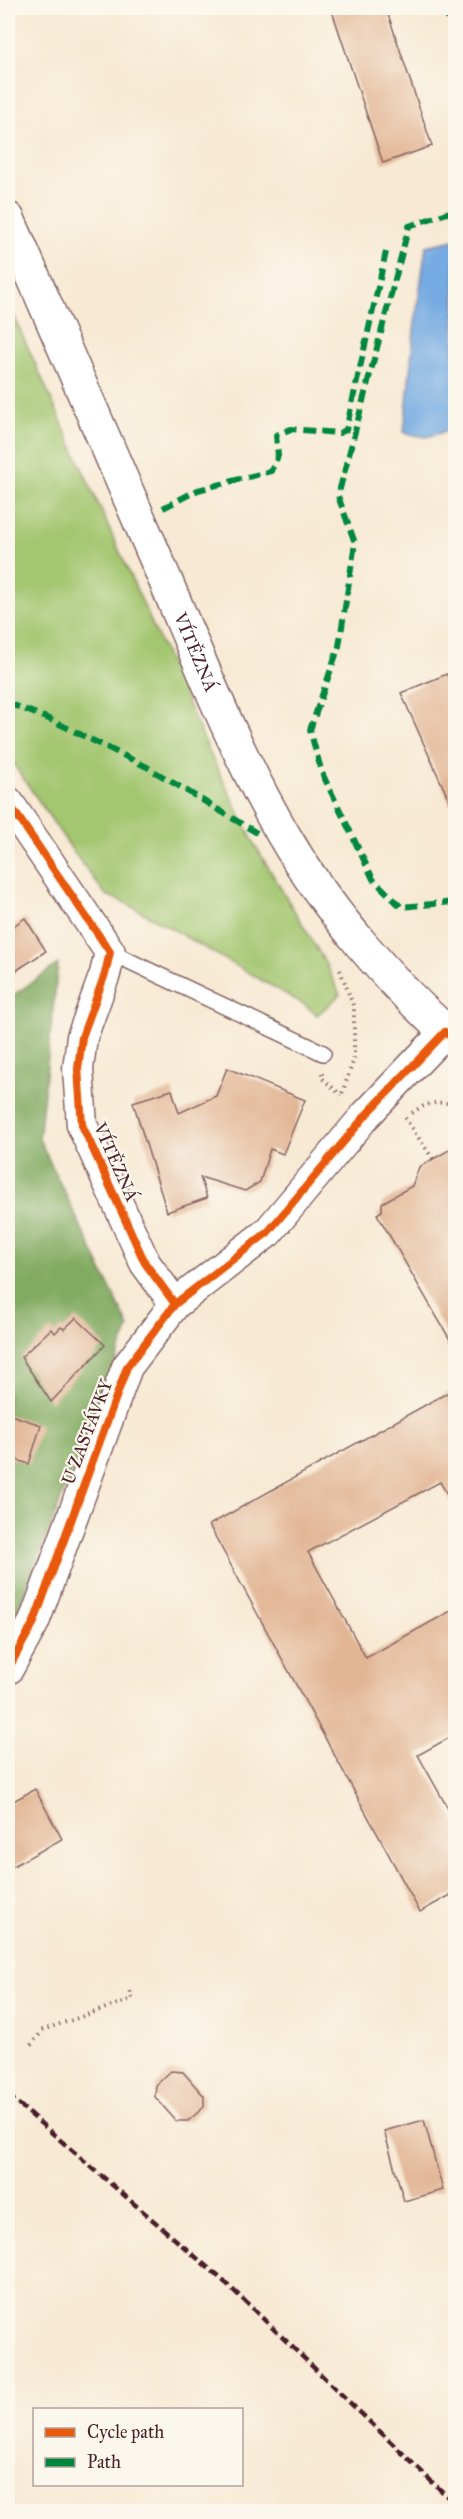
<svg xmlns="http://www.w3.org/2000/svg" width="463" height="2519" font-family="'IM FELL Great Primer',serif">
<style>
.green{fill:#a3c670;stroke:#76724e;stroke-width:1.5}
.forest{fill:#82ab62;stroke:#666546;stroke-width:1.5}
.water{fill:#74aae2;stroke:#5f6486;stroke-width:1.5}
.building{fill:#e2b594}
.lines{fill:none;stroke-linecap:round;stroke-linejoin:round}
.service-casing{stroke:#876666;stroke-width:18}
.minor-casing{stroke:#876666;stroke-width:33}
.primary-casing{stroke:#876666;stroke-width:36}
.path{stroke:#876666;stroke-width:4;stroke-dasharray:1.5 4.5;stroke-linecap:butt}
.service{stroke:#fff;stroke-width:15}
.minor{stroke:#fff;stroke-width:30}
.primary{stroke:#fff;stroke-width:33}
.rail{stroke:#4a1f2b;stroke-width:4.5;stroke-dasharray:9 4.5;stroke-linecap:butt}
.quiet{stroke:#00873e;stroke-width:6;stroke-dasharray:12 6;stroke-linecap:butt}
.cycleway-casing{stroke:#fbf7ec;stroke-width:11}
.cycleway{stroke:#e8590c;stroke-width:8}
.labels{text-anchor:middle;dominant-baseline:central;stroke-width:4.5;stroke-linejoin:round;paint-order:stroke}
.street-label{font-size:18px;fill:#4a1f2b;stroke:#fbf7ec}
</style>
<rect width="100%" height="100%" fill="#fbf7ec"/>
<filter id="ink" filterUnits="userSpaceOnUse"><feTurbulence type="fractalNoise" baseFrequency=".0167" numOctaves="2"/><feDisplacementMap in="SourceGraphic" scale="12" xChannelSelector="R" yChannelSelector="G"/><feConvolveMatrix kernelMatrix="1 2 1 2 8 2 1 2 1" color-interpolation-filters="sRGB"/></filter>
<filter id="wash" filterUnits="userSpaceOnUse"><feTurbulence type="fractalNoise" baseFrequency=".008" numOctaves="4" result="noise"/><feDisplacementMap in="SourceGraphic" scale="24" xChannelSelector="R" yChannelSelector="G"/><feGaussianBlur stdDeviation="1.35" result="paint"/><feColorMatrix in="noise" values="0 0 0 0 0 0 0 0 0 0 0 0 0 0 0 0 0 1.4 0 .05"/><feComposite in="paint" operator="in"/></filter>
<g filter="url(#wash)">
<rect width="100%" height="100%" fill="#f7e9d3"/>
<!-- green -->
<path class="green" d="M8,303L214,762L256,847L325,962L340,995L317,1015L305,1005L128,904L106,895L75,854L8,756Z"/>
<!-- forest -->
<path class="forest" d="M58,964L39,1139L129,1327L8,1634V999Z"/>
<!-- water -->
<path class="water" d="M455,240V429L426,437L404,433L414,330L426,246Z"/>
<g id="blocks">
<!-- building -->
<path class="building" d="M331,8H386L432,146L383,163Z
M447,674L456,693V816L401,693Z
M25,918L46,951L8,976V930Z
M227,1068L305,1100L283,1154L270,1149L260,1182L245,1191L200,1177L207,1198L167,1212L133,1102L172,1090L179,1113L216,1096Z
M456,1146V1350L377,1214L382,1211V1203L412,1186L419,1167Z
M76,1318L105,1345L51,1402L21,1357L51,1329L55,1333L61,1327L64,1329Z
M456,1388V1510L440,1482L308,1552L366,1658L456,1608V1734L418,1755L456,1823V1892L420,1912L209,1525Z
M8,1414L41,1425L29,1464L8,1457Z
M35,1789L62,1839L8,1869V1804Z
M171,2071L183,2072L204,2096V2107L188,2121H176L155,2097L156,2085Z
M424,2120L443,2190L404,2201L384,2131Z"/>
</g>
</g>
<g filter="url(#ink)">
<use href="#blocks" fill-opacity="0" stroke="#876666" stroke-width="1.5"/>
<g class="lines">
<!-- service casing -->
<g class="service-casing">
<path id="service" d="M110,952L323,1053"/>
</g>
<!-- minor casing -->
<g class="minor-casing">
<path id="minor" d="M8,802L110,952L105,974L82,1037L78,1069L82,1125L145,1263L175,1304
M8,1669L34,1622L127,1367L175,1304L268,1232L366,1115L445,1032"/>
</g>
<!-- primary casing -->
<g class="primary-casing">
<g id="primary">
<path id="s1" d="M8,219C56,330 106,442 154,554C195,648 231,745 283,834C326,909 391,984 456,1041"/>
</g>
</g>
<!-- path -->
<path class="path" d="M340,970L354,1008V1059L341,1096
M322,1073V1078L341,1095
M412,1113C426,1103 438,1100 456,1105
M405,1118L433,1159
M31,2045L43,2030L132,1999L130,1990"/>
<!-- service -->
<use href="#service" class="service"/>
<!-- minor -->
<use href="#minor" class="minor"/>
<!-- primary -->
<use href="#primary" class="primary"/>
<!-- rail -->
<path class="rail" d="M8,2095L227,2284L456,2505"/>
<!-- quiet -->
<path class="quiet" d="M445,8L456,46
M163,508L198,490L271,471L278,456L276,435L291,429L339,433L346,430L386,252
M8,703L49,719L147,767L257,833
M454,902L401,907L373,879L322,773L310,730L339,646L355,543L338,496L409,226L456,210"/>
<!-- cycleway casing -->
<g class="cycleway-casing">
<path id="cycleway" d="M8,802L110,952L105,974L82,1037L78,1069L82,1125L145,1263L175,1304
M8,1669L34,1622L127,1367L175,1304L268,1232L366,1115L445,1032L456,1041"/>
</g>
<!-- cycleway -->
<use href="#cycleway" class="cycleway"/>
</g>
</g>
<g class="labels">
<!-- street labels -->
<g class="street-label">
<text stroke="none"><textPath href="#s1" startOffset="472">VÍTĚZNÁ</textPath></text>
<text transform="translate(116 1162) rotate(66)">VÍTĚZNÁ</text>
<text transform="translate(87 1432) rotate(-69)">U ZASTÁVKY</text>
</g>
</g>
<!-- margin -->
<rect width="463" height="2519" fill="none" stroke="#fbf7ec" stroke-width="30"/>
<!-- legend -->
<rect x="33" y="2408" width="210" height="78" fill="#fbf7ec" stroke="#b4a19f" stroke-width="1.5"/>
<rect x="45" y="2428" width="30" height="9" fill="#e8590c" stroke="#b4a19f" stroke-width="1.5"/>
<text x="87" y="2438" font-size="18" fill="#4a1f2b">Cycle path</text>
<rect x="45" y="2458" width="30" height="9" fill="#00873e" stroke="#b4a19f" stroke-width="1.5"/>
<text x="87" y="2468" font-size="18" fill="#4a1f2b">Path</text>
</svg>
